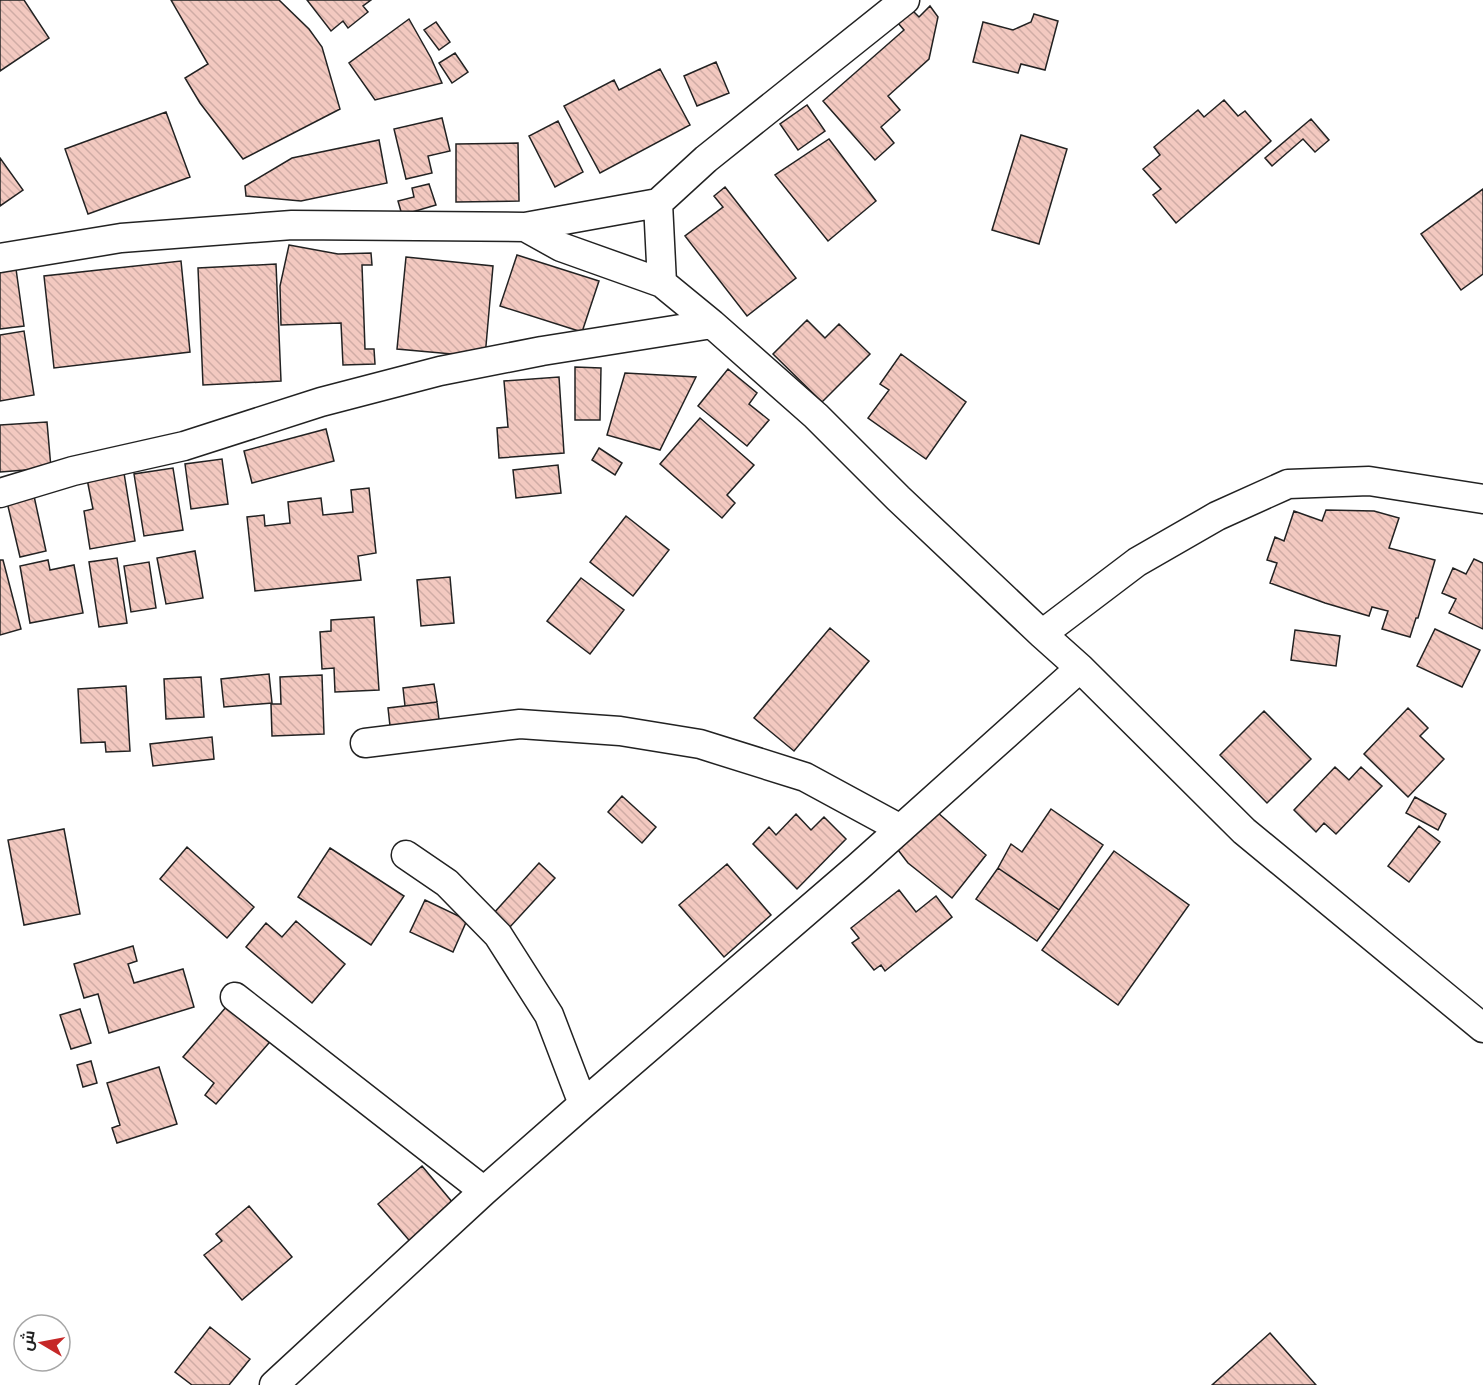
<svg xmlns="http://www.w3.org/2000/svg" width="1483" height="1385" font-family="Merriweather,Cairo,serif">
<style>
.building{fill:url(#building-back-hatch);stroke:#222;stroke-width:1.5}
.lines{fill:none;stroke-linecap:round;stroke-linejoin:round}
.minor-casing{stroke:#222;stroke-width:31}
.minor{stroke:#fff;stroke-width:28}
</style>
<defs>
<pattern id="building-back-hatch" width="6" height="6" patternUnits="userSpaceOnUse" patternTransform="scale(1.5)"><rect width="6" height="6" fill="#f3c9c0"/><path d="M-1 5l2 2M0 0l6 6M5-1l2 2" fill="none" stroke="#d0aca5"/></pattern>
</defs>
<rect width="100%" height="100%" fill="#fff"/>
<!-- building -->
<path class="building" d="M0,0H24L49,38L0,71Z
M171,0H279L309,29L322,47L340,109L243,159L200,103L185,78L208,64Z
M307,0H371L363,6L368,12L348,28L343,21L331,31Z
M930,6L938,17L929,59L888,96L900,110L881,127L894,143L875,160L823,101L904,30L898,23L912,10L919,17Z
M1034,14L1058,21L1045,70L1021,64L1018,73L973,62L983,22L1013,30L1031,22Z
M409,19L431,58L442,83L375,100L349,63Z
M436,22L450,42L439,50L424,30Z
M455,53L468,72L452,83L439,63Z
M716,62L729,93L697,106L684,76Z
M660,69L690,125L600,173L564,106L614,80L619,90Z
M1224,100L1238,116L1245,111L1271,141L1176,223L1153,195L1161,189L1143,169L1160,155L1154,147L1198,110L1204,117Z
M807,105L825,131L798,150L780,124Z
M166,112L190,177L88,214L65,149Z
M442,118L450,151L428,156L432,173L406,179L394,129Z
M1311,119L1329,140L1315,152L1303,139L1272,166L1265,158Z
M558,121L583,172L555,187L529,136Z
M1021,135L1067,149L1039,244L992,230Z
M829,139L876,201L828,241L775,175Z
M379,140L387,183L301,201L246,196L245,186L292,158Z
M518,143L519,201L456,202V144Z
M0,158L23,190L0,206Z
M429,184L436,205L402,215L398,201L414,197L412,188Z
M725,187L796,278L747,316L685,236L723,207L714,196Z
M1483,189V274L1461,290L1421,234Z
M289,245L338,254L371,253L372,265H362L365,349H374L375,364L343,365L341,323L281,325L280,286Z
M517,255L599,281L582,332L500,306Z
M406,257L493,266L485,357L397,349Z
M181,261L190,352L54,368L44,276Z
M276,264L281,381L203,385L198,268Z
M16,269L24,326L0,329V271Z
M807,320L825,338L839,324L870,354L822,402L773,354Z
M24,331L34,395L0,401V335Z
M901,354L966,402L926,459L868,418L889,390L880,384Z
M575,367L601,368L600,420H575Z
M728,369L757,393L749,404L769,420L747,446L698,406Z
M625,373L696,377L660,450L607,435Z
M559,377L564,453L499,458L497,428L508,427L504,381Z
M700,418L754,465L727,495L735,503L722,518L660,464Z
M47,422L51,468L0,472V425Z
M326,429L334,461L252,483L244,451Z
M599,448L622,463L615,475L592,460Z
M222,459L228,504L191,509L185,464Z
M558,465L561,493L516,498L513,470Z
M173,468L183,530L144,536L134,474Z
M124,473L135,541L90,549L84,511L93,509L87,479Z
M369,488L376,553L358,556L361,580L255,591L247,517L264,515L265,526L290,523L288,502L321,498L323,515L353,512L351,490Z
M34,496L46,551L20,557L7,502Z
M1326,510L1374,511L1399,518L1389,548L1435,560L1418,618H1416L1410,637L1382,629L1388,611L1372,607L1369,616L1325,603L1270,583L1277,563L1267,560L1275,537L1284,541L1294,511L1322,521Z
M626,516L669,550L633,596L590,562Z
M195,551L203,598L166,604L157,558Z
M117,558L127,623L99,627L89,562Z
M1474,559L1483,563V629L1449,613L1456,599L1442,593L1453,568L1466,574Z
M0,560H3L21,629L0,635Z
M48,560L50,570L74,565L83,613L30,623L20,566Z
M149,562L156,608L131,612L124,566Z
M450,577L454,623L421,626L417,580Z
M581,578L624,610L590,654L547,621Z
M374,617L379,690L335,692L334,668L322,669L320,632L331,631V620Z
M830,628L869,661L794,751L754,718Z
M1435,629L1480,650L1462,687L1417,666Z
M1295,630L1340,636L1336,666L1291,660Z
M269,674L272,703L224,707L221,679Z
M322,675L324,734L272,736L271,704H281L280,677Z
M201,677L204,717L166,719L164,679Z
M434,684L437,702L405,706L403,688Z
M126,686L130,751L106,752L105,742L81,743L78,689Z
M437,702L440,728L391,735L388,708Z
M1408,708L1428,728L1420,736L1444,759L1408,797L1364,754Z
M1264,711L1311,759L1267,803L1220,755Z
M212,737L214,759L153,766L150,744Z
M1335,767L1349,780L1361,767L1382,786L1336,834L1324,823L1316,832L1294,810Z
M622,796L656,827L642,843L608,812Z
M1415,797L1446,814L1438,830L1406,813Z
M1051,809L1103,845L1059,910L998,868L1011,844L1022,852Z
M937,812L986,855L952,898L908,863L895,846Z
M796,814L811,830L824,817L846,839L797,889L753,844L769,827L776,835Z
M1419,826L1440,842L1409,882L1388,866Z
M64,829L80,914L24,925L8,840Z
M187,847L254,907L227,938L160,879Z
M330,848L404,896L371,945L298,897Z
M1114,851L1189,905L1118,1005L1042,950Z
M539,863L555,878L509,928L493,914Z
M727,864L771,915L724,957L679,905Z
M998,868L1059,910L1037,941L976,899Z
M899,890L916,912L936,896L952,917L885,971L881,965L874,970L852,943L859,938L851,928Z
M425,900L467,920L453,952L410,932Z
M296,921L345,964L312,1003L246,947L266,923L282,937Z
M133,946L137,961L128,964L134,983L183,969L194,1007L109,1033L98,994L84,998L74,964Z
M233,999L275,1036L216,1104L205,1095L214,1083L183,1057Z
M80,1009L91,1043L71,1049L60,1015Z
M91,1061L97,1083L83,1087L77,1065Z
M159,1067L177,1124L117,1143L112,1128L120,1125L107,1083Z
M422,1166L458,1209L414,1246L378,1204Z
M249,1206L292,1257L242,1300L204,1255L222,1241L216,1234Z
M210,1327L250,1359L229,1385H192L175,1372Z
M1270,1333L1316,1385H1212Z"/>
<g class="lines">
<!-- minor casing -->
<g class="minor-casing">
<path id="minor" d="M658,203L662,283
M525,227L561,247L662,283L712,324L816,416L898,498L1042,634L1080,668L1244,831L1483,1028
M0,258L121,238L292,225L525,227L658,203L706,159L905,0
M0,493L73,471L184,446L321,402L440,371L542,351L712,324
M1042,634L1137,562L1217,516L1288,484L1369,481L1483,499
M365,743L520,724L620,731L700,744L805,777L899,828
M406,855L447,883L498,935L549,1015L583,1104
M235,997L484,1191
M274,1385L484,1191L583,1104L858,867L1080,668"/>
</g>
<!-- minor -->
<use href="#minor" class="minor"/>
</g>
<!-- north arrow -->
<g transform="translate(42 1343) rotate(280)"><circle r="28" fill="#ffffff" stroke="#a7a7a7" stroke-width="1.5"/>
<path d="M0-4.5L10 22L0 15L-10 22Z" fill="#c62828"/>
<text y="-9" font-size="16" font-weight="bold" text-anchor="middle" fill="#222222">ش</text>
</g>
</svg>
